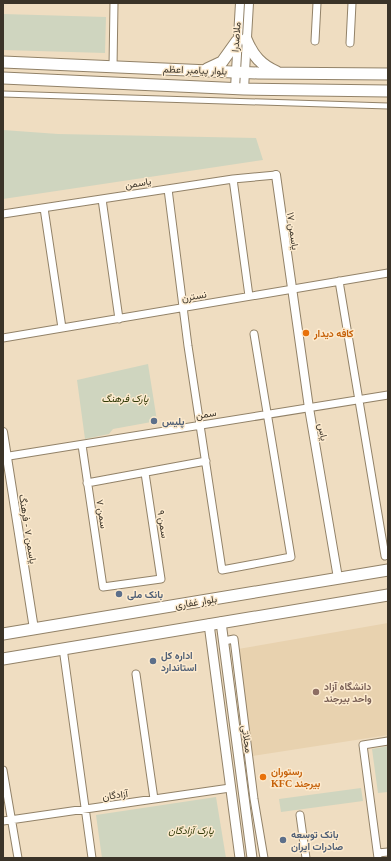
<svg xmlns="http://www.w3.org/2000/svg" width="391" height="861" font-family="'Times New Roman',Vazirmatn,serif">
<style>
.built{fill:#e8d2af}
.green{fill:#cfd5bf}
.lines{fill:none;stroke-linecap:round;stroke-linejoin:round}
.pedestrian-casing{stroke:#928268;stroke-width:7}
.minor-casing{stroke:#928268;stroke-width:9}
.tertiary-casing{stroke:#928268;stroke-width:10}
.secondary-casing{stroke:#928268;stroke-width:11}
.primary-casing{stroke:#928268;stroke-width:13}
.pedestrian{stroke:#fff;stroke-width:5}
.minor{stroke:#fff;stroke-width:7}
.tertiary{stroke:#fff;stroke-width:8}
.secondary{stroke:#fff;stroke-width:9}
.primary{stroke:#fff;stroke-width:11}
.food-dot{fill:#e8710a;stroke:#fceace;stroke-width:1.5}
.service-dot{fill:#5c6f8a;stroke:#fceace;stroke-width:1.5}
.education-dot{fill:#8d6e63;stroke:#fceace;stroke-width:1.5}
.labels{text-anchor:middle;dominant-baseline:central;stroke-width:3;stroke-linejoin:round;paint-order:stroke}
.street-label{font-size:10px;fill:#3a3328;stroke:#fceace}
.food-label{font-size:10px;font-weight:bold;fill:#c56008;stroke:#fceace;text-anchor:start}
.park-label{font-size:10px;font-style:italic;fill:#313a08;stroke:#fceace}
.service-label{font-size:10px;font-weight:bold;fill:#4e5e75;stroke:#fceace;text-anchor:start}
.education-label{font-size:10px;font-weight:bold;fill:#785e54;stroke:#fceace;text-anchor:start}
</style>
<rect width="100%" height="100%" fill="#efddc1"/>
<!-- built -->
<path class="built" d="M388,623V735L253,756L238,649Z"/>
<!-- green -->
<path class="green" d="M3,14L106,17L105,53L3,50Z
M3,130L58,134L256,138L263,160L3,199Z
M148,364L157,421L113,429L109,434L85,439L77,380Z
M388,746V792L378,793L372,749Z
M361,788L363,801L281,812L279,799Z
M216,797L226,858H102L96,815Z"/>
<g class="lines">
<!-- pedestrian casing -->
<g class="pedestrian-casing">
<path id="pedestrian" d="M3,94L388,106"/>
</g>
<!-- minor casing -->
<g class="minor-casing">
<path id="minor" d="M315,41L317,3
M350,43L352,3
M113,67L114,3
M233,179L249,296
M168,189L188,346L222,570L291,557L254,334
M102,199L119,319
M44,208L62,328
M3,214L233,179L276,175
M339,281L385,556
M3,338L388,273
M82,445L103,587L161,579L145,473
M3,457L388,395
M87,483L206,461
M224,641L234,639L254,799L264,858
M63,648L92,858
M136,674L154,799
M3,770L18,858
M300,815L306,858
M3,821L230,788
M378,853L388,852
M378,858L363,745L388,741"/>
</g>
<!-- tertiary casing -->
<g class="tertiary-casing">
<path id="tertiary" d="M235,88L240,3
M244,89L249,3
M276,175L309,408L338,578
M3,432L34,629"/>
</g>
<!-- secondary casing -->
<g class="secondary-casing">
<path id="secondary" d="M221,622L252,858
M209,624L240,858"/>
</g>
<!-- primary casing -->
<g class="primary-casing">
<path id="primary" d="M246,39C253,56 261,65 277,72
M3,62L258,73L388,74
M207,69L222,62L237,41
M3,78L244,89L388,91
M3,634L388,570
M3,659L388,595"/>
</g>
<!-- pedestrian -->
<use href="#pedestrian" class="pedestrian"/>
<!-- minor -->
<use href="#minor" class="minor"/>
<!-- tertiary -->
<use href="#tertiary" class="tertiary"/>
<!-- secondary -->
<use href="#secondary" class="secondary"/>
<!-- primary -->
<use href="#primary" class="primary"/>
</g>
<!-- markers -->
<g class="food-dot">
<circle cx="306" cy="333" r="4"/>
<circle cx="263" cy="777" r="4"/>
</g>
<g class="service-dot">
<circle cx="154" cy="421" r="4"/>
<circle cx="119" cy="594" r="4"/>
<circle cx="153" cy="661" r="4"/>
<circle cx="283" cy="840" r="4"/>
</g>
<circle class="education-dot" cx="316" cy="692" r="4"/>
<g class="labels">
<!-- street labels -->
<g class="street-label">
<text transform="translate(236 37) rotate(-86)">ملاصدرا</text>
<text transform="translate(195 70) rotate(2)">بلوار پیامبر اعظم</text>
<text transform="translate(138 183) rotate(-9)">یاسمن</text>
<text transform="translate(293 231) rotate(82)">یاسمن ۱۷</text>
<text transform="translate(194 296) rotate(-10)">نسترن</text>
<text transform="translate(206 414) rotate(-9)">سمن</text>
<text transform="translate(323 432) rotate(80)">یاس</text>
<text transform="translate(102 514) rotate(81)">سمن ۷</text>
<text transform="translate(163 524) rotate(81)">سمن ۹</text>
<text transform="translate(28 529) rotate(81)">یاسمن ۷ - فرهنگ</text>
<text transform="translate(196 602) rotate(-9)">بلوار غفاری</text>
<text transform="translate(247 739) rotate(82)">محلاتی</text>
<text transform="translate(115 795) rotate(-8)">آزادگان</text>
</g>
<!-- food labels -->
<g class="food-label">
<text x="314" y="333">کافه دیدار</text>
<text x="271" y="771">رستوران<tspan x="271" dy="12">KFC بیرجند</tspan></text>
</g>
<!-- park labels -->
<g class="park-label">
<text x="125" y="398">پارک فرهنگ</text>
<text x="191" y="830">پارک آزادگان</text>
</g>
<!-- service labels -->
<g class="service-label">
<text x="162" y="421">پلیس</text>
<text x="127" y="594">بانک ملی</text>
<text x="161" y="655">اداره کل<tspan x="161" dy="12">استاندارد</tspan></text>
<text x="291" y="834">بانک توسعه<tspan x="291" dy="12">صادرات ایران</tspan></text>
</g>
<!-- education labels -->
<g class="education-label">
<text x="324" y="686">دانشگاه آزاد<tspan x="324" dy="12">واحد بیرجند</tspan></text>
</g>
</g>
<!-- border -->
<rect width="391" height="861" fill="none" stroke="#3a3328" stroke-width="8"/>
</svg>
